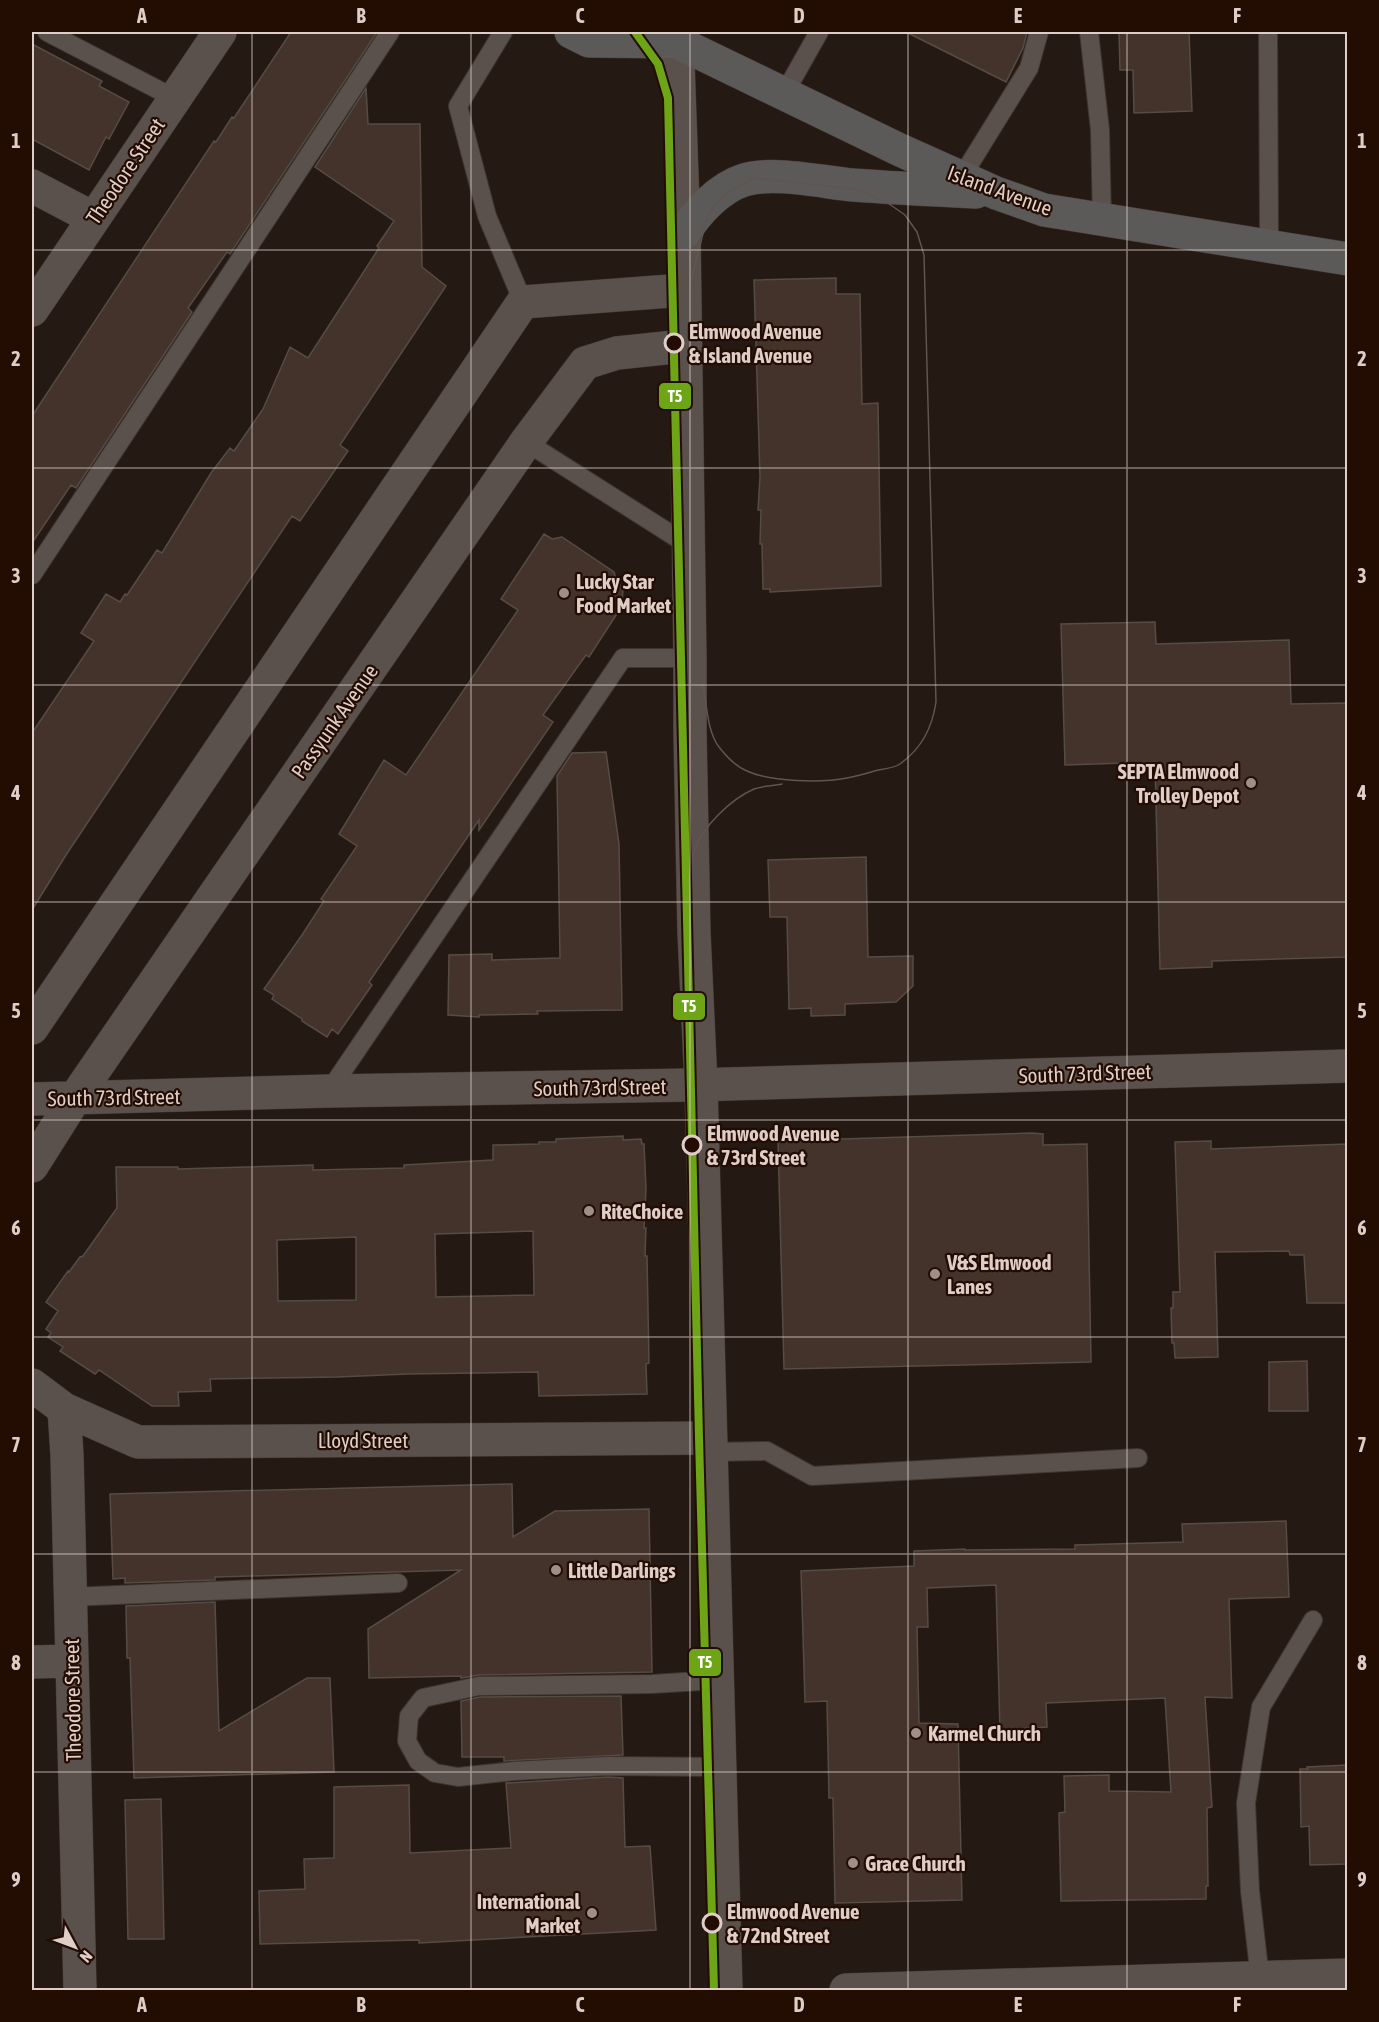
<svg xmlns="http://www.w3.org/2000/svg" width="1379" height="2022" font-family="'Asap Condensed',sans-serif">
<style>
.building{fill:#43332a;stroke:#564c46;stroke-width:1.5;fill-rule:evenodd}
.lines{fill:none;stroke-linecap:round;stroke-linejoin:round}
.service-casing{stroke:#403631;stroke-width:20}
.minor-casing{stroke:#403631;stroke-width:34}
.tertiary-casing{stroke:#403631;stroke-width:34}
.primary-casing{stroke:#403631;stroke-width:34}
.service{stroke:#5b514c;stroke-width:18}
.minor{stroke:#5b514c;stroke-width:33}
.tertiary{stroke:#5b514c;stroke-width:33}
.primary{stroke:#5b5a59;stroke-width:33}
.tram{stroke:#605551;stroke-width:1.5}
.tram-1-casing{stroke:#230d03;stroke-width:12}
.tram-1{stroke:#6ea516;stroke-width:8}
.grid{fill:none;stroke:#dfcec7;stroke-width:1.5;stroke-opacity:0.55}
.stop-dot{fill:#230d03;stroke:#dfcec7;stroke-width:3}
.poi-dot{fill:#9e8f88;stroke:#230d03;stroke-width:2}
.labels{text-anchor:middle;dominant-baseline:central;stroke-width:4.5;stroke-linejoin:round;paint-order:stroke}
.street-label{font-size:21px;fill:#dfcec7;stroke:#230d03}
.stop-label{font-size:21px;font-weight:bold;fill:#dfcec7;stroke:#230d03;text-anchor:start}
.poi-label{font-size:21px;font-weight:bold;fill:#dfcec7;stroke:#230d03;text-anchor:start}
.line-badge{stroke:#230d03;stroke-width:2}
.badge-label{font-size:16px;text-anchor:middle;font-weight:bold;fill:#fff}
.neatline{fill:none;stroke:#dfcec7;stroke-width:2}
.grid-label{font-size:20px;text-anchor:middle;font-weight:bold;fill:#dfcec7}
</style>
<rect width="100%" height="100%" fill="#251913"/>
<!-- building -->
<path class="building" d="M291,32H377L230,254L227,252L188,308L192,312L76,488L71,485L32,543V416L214,141L216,142L232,117L234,118Z
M906,32H1027L1023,48L1006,82Z
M1119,32H1189L1192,111L1134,113L1133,70H1120Z
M32,44L102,81L99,86L129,102L109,139L106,137L89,170L32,139Z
M366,88L368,124H420L422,267L446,286L340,445L348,451L300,521L292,516L66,855L32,910V733L94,641L81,633L106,594L120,602L125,594L127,595L157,550L162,553L211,473L230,448L234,451L263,409L290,347L308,358L379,248L377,246L394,221L315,167Z
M836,278V294H860L862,404L878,403L881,586L770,592V589H763L762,544H760L761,510H758L760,477L754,280Z
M544,534L552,539L562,537L614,572L617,583L623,587L622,606L589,657L586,655L543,715L553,722L479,830V820L369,982L372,985L338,1034L332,1029L327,1037L302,1021V1019L272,999L274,995L264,989L302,935L324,901L321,899L357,846L339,834L384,760L406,775L518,610L501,599Z
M1155,622L1156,644L1289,640L1291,704L1347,703V957L1212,961V967L1160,969L1155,762L1065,765L1061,624Z
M606,752L619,844L622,1010L537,1011L538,1014L479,1015V1017L448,1015L449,955L492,954V960L560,958L557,776L572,753Z
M866,857L868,957L913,956V986L896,1002L845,1004V1015L811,1016V1008L789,1009L787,917H770L768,860Z
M1032,1133L1043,1134V1145L1087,1144L1091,1362L784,1369L778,1141Z
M623,1136V1140L641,1139L642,1144H644L646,1189L644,1228H646L645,1256H647L649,1363L646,1364L647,1394L539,1396L538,1372L408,1374L337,1377L210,1379L211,1391L178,1392L179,1406H152L99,1370L95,1374L60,1351L63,1347L48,1337L51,1333L46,1329L58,1311L46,1302L68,1271L69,1272L80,1257L83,1256L117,1208L116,1167H178V1169L313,1165V1170L404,1168V1165L493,1160V1145L539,1144V1142H556V1139ZM533,1231L534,1295L436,1297L435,1234ZM356,1237V1300L278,1301L277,1240Z
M1211,1141V1149L1347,1144V1303H1307L1304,1255H1290L1289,1251L1215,1252L1218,1357L1175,1358L1174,1343H1172L1171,1308H1173V1292H1180L1175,1142Z
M1307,1361L1308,1411H1269V1362Z
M512,1484L513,1537L555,1511L649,1509L652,1672L479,1675L461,1678V1676L369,1678L368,1629L461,1570L251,1576L215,1577V1580L125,1583V1578L113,1579L110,1494Z
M1286,1521L1289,1597L1229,1599L1232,1698L1205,1697L1212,1807L1207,1808L1208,1886H1206V1899L1061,1901L1059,1813L1065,1812L1064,1776L1109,1775V1791L1171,1792L1165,1698L1046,1703L1047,1727L1000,1730L996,1585L927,1588L928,1627H917L919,1723L958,1724L962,1900L835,1903L833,1798H829L827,1701L805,1702L801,1571L914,1566V1551L965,1549V1550L1075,1549V1545L1183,1542L1182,1524Z
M215,1602L219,1731L307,1678H330L334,1772L134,1778L130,1658H127L126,1606Z
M621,1696L623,1755L504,1761V1757H462L461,1701L480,1697Z
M1347,1765V1864L1310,1865L1309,1826L1301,1827L1300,1769H1308L1307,1767Z
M608,1777L623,1778L625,1847L650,1846L656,1930L419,1943V1940L260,1944L259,1891L305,1889L304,1859L334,1858V1787L409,1785L410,1853L511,1848L506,1783Z
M161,1799L164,1939H128L125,1800Z"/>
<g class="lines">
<!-- service casing -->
<g class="service-casing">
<path id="service" d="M47,32L174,98
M503,32L458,106L487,216L523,302
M1089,32L1100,130L1102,220
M1268,32L1269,236L1268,246
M784,94L819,32
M961,178L1029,68L1039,32
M526,442L688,545
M32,575L390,32
M329,1091L623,658H690
M710,1452L767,1451L812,1476L1138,1458
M70,1597L398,1583
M717,1680L652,1684L479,1686L423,1698L409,1716L407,1741L418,1761L435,1773L458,1777L514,1771L608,1766L720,1767
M1260,1978L1250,1891L1246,1803L1261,1707L1313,1620"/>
</g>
<!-- minor casing -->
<g class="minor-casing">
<path id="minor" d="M32,186L93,218
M32,310L220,32
M32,1028L523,302L684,290
M32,1099L329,1091L691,1085L1348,1066
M32,1166L75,1098L526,442L585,363L617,353L684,346
M32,1385L64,1409L138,1442L710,1438
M64,1409L67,1455L80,1990
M32,1662L71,1661
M846,1990L1348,1975"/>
</g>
<!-- tertiary casing -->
<g class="tertiary-casing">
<path id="tertiary" d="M677,32L684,233L690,658V731L694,933L701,1084L726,1990"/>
</g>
<!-- primary casing -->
<g class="primary-casing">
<path id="primary" d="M571,32L589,41L677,42L900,150L996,193L1044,210L1348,259
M684,233C697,212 719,188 744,180C773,171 822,182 853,185C894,188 935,190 976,192"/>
</g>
<!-- service -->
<use href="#service" class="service"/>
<!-- minor -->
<use href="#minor" class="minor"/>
<!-- tertiary -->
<use href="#tertiary" class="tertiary"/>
<!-- primary -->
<use href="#primary" class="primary"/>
<!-- tram -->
<path class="tram" d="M691,281L708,214L725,194L753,178L855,189L885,201L905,215L917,232L924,255L936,702C932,728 922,748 900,764C894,768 885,769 878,770C868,773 858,776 847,778C822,783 770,782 747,771C737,767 726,756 719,747C707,731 707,705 703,686
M687,920C689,901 689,867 694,851C702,827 731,799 754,789C762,786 773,786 782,784"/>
<!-- tram-1 casing -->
<g class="tram-1-casing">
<path id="tram-1" d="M635,32L658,64L668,98L699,1438L714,1990"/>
</g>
<!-- tram-1 -->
<use href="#tram-1" class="tram-1"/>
</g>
<!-- grid -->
<path class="grid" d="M252,32V1990M471,32V1990M690,32V1990M908,32V1990M1127,32V1990M32,250H1348M32,468H1348M32,685H1348M32,902H1348M32,1120H1348M32,1337H1348M32,1554H1348M32,1772H1348"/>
<!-- markers -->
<g class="stop-dot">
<circle cx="674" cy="343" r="9"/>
<circle cx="692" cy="1145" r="9"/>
<circle cx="712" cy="1923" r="9"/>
</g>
<g class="poi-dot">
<circle cx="564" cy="593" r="6"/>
<circle cx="1251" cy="783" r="6"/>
<circle cx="589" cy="1211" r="6"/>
<circle cx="935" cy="1274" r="6"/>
<circle cx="556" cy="1570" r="6"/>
<circle cx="916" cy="1733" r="6"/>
<circle cx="853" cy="1863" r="6"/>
<circle cx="592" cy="1913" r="6"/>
</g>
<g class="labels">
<!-- street labels -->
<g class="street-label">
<text transform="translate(125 171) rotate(-56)">Theodore Street</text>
<text transform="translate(1000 190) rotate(20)">Island Avenue</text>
<text transform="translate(334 721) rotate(-55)">Passyunk Avenue</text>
<text transform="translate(1085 1073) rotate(-2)">South 73rd Street</text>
<text transform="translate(600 1087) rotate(-1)">South 73rd Street</text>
<text transform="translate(114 1097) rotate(-1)">South 73rd Street</text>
<text x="363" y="1440">Lloyd Street</text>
<text transform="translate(72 1700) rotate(-91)">Theodore Street</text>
</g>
<!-- stop labels -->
<g class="stop-label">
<text x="689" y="331">Elmwood Avenue<tspan x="689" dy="24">&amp; Island Avenue</tspan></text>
<text x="707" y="1133">Elmwood Avenue<tspan x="707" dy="24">&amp; 73rd Street</tspan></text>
<text x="727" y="1911">Elmwood Avenue<tspan x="727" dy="24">&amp; 72nd Street</tspan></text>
</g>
<!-- poi labels -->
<g class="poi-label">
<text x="576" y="581">Lucky Star<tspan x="576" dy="24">Food Market</tspan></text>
<text x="1239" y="771" text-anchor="end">SEPTA Elmwood<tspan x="1239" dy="24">Trolley Depot</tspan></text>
<text x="601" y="1211">RiteChoice</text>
<text x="947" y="1262">V&amp;S Elmwood<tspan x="947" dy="24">Lanes</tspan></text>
<text x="568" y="1570">Little Darlings</text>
<text x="928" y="1733">Karmel Church</text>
<text x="865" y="1863">Grace Church</text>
<text x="580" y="1901" text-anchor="end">International<tspan x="580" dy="24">Market</tspan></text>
</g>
</g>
<g class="line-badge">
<rect x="658" y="382" width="34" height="28" rx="6" fill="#6ea516"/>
<rect x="672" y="992" width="34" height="29" rx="6" fill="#6ea516"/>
<rect x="688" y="1648" width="34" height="29" rx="6" fill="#6ea516"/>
</g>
<g class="badge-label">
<text x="675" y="402">T5</text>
<text x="689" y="1012">T5</text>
<text x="705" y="1668">T5</text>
</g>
<!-- border -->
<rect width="1379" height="2022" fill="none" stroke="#230d03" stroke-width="66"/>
<!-- north arrow -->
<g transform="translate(75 1947) rotate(131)" stroke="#230d03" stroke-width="4.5" paint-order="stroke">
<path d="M0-4.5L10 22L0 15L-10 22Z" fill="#dfcec7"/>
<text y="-9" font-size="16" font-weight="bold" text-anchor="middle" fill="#dfcec7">N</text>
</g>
<rect x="33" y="33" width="1313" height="1956" class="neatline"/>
<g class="grid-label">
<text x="142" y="23">A</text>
<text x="361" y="23">B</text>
<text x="580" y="23">C</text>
<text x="799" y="23">D</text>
<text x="1018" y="23">E</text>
<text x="1237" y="23">F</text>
<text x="16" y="148">1</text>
<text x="1362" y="148">1</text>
<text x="16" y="366">2</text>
<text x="1362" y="366">2</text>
<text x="16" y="583">3</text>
<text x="1362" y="583">3</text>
<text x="16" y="800">4</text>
<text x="1362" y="800">4</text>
<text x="16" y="1018">5</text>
<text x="1362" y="1018">5</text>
<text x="16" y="1235">6</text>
<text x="1362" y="1235">6</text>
<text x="16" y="1452">7</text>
<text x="1362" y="1452">7</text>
<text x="16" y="1670">8</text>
<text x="1362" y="1670">8</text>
<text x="16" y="1887">9</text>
<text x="1362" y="1887">9</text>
<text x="142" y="2012">A</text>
<text x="361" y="2012">B</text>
<text x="580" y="2012">C</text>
<text x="799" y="2012">D</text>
<text x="1018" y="2012">E</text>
<text x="1237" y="2012">F</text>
</g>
</svg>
